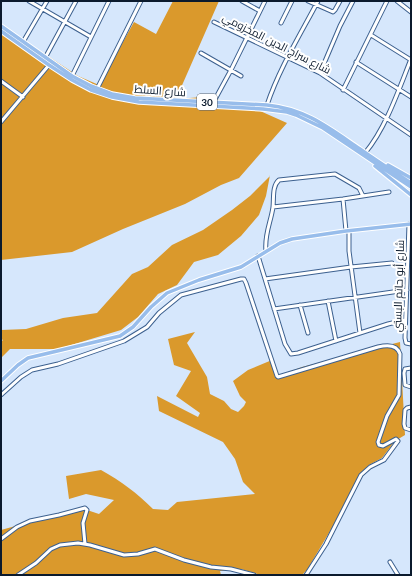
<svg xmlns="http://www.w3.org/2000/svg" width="412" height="576" font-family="Lato,Cairo,sans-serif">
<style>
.forest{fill:#da992c}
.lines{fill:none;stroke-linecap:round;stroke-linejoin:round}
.minor-casing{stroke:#3c608f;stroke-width:5}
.major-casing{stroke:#fff;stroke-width:5.5}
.minor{stroke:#fff;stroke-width:3}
.major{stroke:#98bdeb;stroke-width:3.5}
.labels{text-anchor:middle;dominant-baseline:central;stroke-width:4;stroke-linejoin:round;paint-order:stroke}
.shield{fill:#fff;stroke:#545f6c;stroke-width:1}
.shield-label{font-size:10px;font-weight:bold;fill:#0b1a2d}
.street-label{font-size:11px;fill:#0b1a2d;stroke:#fff}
</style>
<rect width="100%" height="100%" fill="#d6e7fc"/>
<!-- forest -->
<path class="forest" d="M173,1H219L176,99L203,97L247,105L287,123L239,178L221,185L185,204L123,229L72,252L1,260V25L78,76L99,85L134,22L156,34Z
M270,176V175L266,196L259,215L241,236L218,255L194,262L177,285L158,294L138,317L121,330L58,349H10L1,358V342L3,340L1,339V330L26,329L63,318L97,313L132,274L148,267L172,245L203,230L232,210L250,196Z
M195,332L187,343L207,377L210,394L224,401L231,409L238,412L244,406L246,402L240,396L233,381L248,370L272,360L275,377L302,367L400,342L405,435L395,441L382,458L369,465L360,476L339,516L307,570L302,575H261L241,569L220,571L221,575H1V530L73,510L90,511L99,514L114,500L86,494L69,499L66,476L101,470C121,481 137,493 153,509L168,510L177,502L255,494L243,482L235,459L223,442L159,411L157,396L198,417L200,413L176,396L191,371L174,365L168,339Z"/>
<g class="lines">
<!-- minor casing -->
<g class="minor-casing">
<path id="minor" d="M29,1L91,37
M242,1L260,11
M308,1L333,12L335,10L340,1
M397,1L411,12
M214,22L320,73L411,135
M281,23L292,1
M371,35L411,60
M23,42L47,1
M201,53L241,76
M45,58L76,1
M356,62L411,97
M320,73L340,26L353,1
M72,76L109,1
M1,81L23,97
M97,89L141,1
M343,90L387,1
M213,103L231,70L265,1
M267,105C279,69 300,35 318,1
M1,122L49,65
M365,153C386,128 399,89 411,59
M343,199L346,231
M273,207L343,199L389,192
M409,224L405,338L406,343L411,344
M349,231V251L360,333
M266,251C264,235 271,222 273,207C274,198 272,186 279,180L335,174L359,188L363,196
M258,256L285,344L291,354L298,353L388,324L405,320
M265,279L351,267L392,263
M328,301L336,341
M300,305L308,333
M274,309L407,290
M411,368L405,369L404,373L405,385L411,387
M1,395L21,377L32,370L58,364L124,341L147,327L159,313L181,295L241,279H244L246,283L277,376L278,377L378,347C386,345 397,344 400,354L399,395L387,416L378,442L379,445L383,446L396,439L398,441L384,460L370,467L361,475L326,544L306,575
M411,407L407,408L405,410L404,424L405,428L411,430
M1,539L17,527L30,521L59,515L85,508L87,510L83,523L85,544
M390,562L398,575
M18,575L36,563L51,549L60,545L78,543L90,545L124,555L138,554L155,549L184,560L211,567L231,569L254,575"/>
</g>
<!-- major casing -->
<g class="major-casing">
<path id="major" d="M1,26L72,76L91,86L112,94L135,98L267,105C306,109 329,128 360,149C377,161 394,172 411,183
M1,31L49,65L72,80L91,90L112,97L139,102L263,109L287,112L296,115L323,128L411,187
M388,165L411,178
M375,166L411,195
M1,381L18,365L28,358L120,336L133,327L151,307L167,293L199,280L241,267L280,243L292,239L346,231L411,224"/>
</g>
<!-- minor -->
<use href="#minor" class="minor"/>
<!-- major -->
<use href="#major" class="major"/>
</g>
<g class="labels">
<!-- shield labels -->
<rect class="shield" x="197" y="94" width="20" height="16" rx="3"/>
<g class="shield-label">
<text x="207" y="102">30</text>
</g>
<!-- street labels -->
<g class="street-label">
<text transform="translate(277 43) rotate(27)">شارع سراج الدين المخزومي</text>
<text transform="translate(160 90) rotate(4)">شارع السلط</text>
<text transform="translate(398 286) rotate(-88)">شارع أبو حاتم البستي</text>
</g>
</g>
<!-- border -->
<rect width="412" height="576" fill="none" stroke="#0b1a2d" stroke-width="4"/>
</svg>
